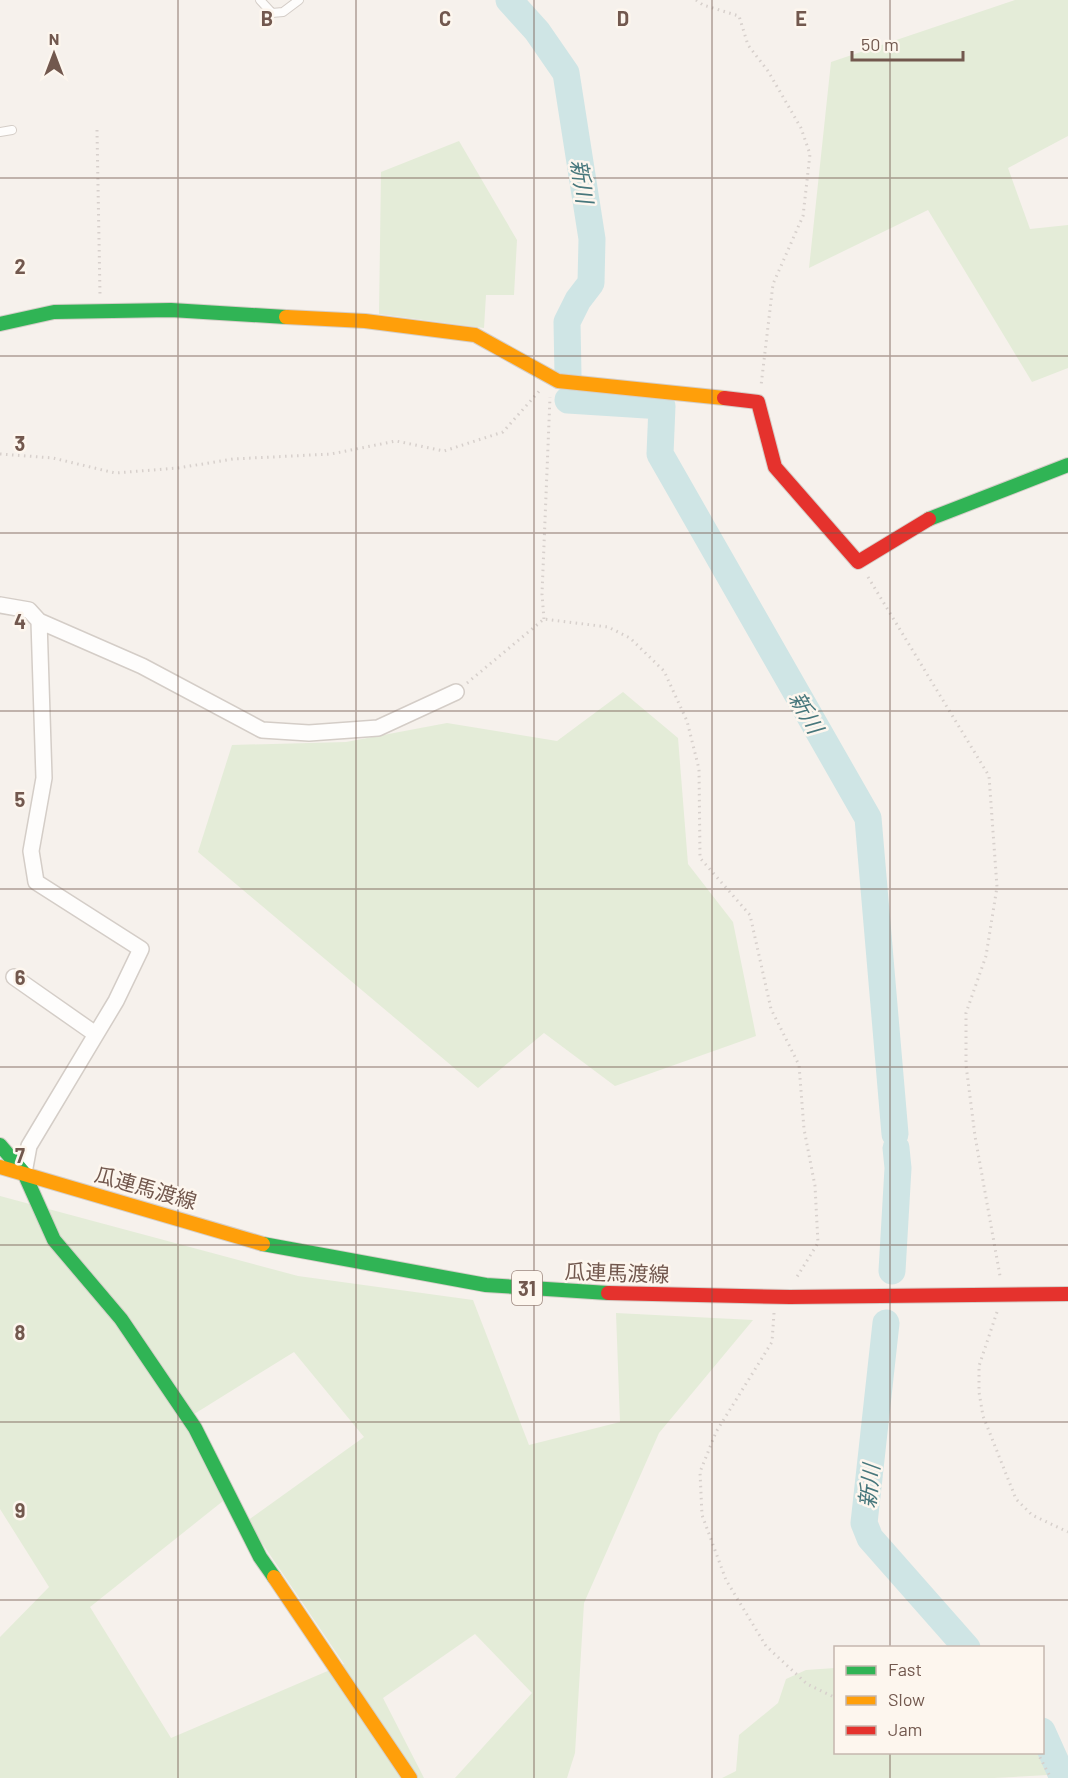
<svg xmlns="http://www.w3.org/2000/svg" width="1068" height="1778" font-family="Barlow,'Noto Sans JP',sans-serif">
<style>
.green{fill:#e4ecd8;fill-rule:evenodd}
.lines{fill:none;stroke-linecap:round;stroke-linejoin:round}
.river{stroke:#cfe5e5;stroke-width:27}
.lane-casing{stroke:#d4cdc7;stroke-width:10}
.street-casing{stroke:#d4cdc7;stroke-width:18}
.fast-casing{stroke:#d5cec8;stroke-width:16}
.slow-casing{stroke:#d5cec8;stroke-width:16}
.jam-casing{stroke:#d5cec8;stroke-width:16}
.path{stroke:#d7d0cc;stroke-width:3;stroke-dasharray:1.5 4.5;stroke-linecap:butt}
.lane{stroke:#fefdfc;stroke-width:8}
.street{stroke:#fefdfc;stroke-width:15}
.fast{stroke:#30b455;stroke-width:14}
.slow{stroke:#ff9f0a;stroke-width:14}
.jam{stroke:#e5322d;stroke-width:14}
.grid{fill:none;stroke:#72584e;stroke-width:1.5;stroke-opacity:0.55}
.labels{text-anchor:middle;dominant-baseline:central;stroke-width:5;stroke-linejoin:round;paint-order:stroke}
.shield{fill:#fdf6ee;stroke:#9c877e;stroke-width:1.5}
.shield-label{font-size:20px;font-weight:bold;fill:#72584e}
.street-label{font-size:21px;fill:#72584e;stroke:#fdf6ee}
.water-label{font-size:22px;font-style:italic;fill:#47777c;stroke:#fdf6ee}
.grid-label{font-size:20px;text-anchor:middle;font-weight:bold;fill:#72584e;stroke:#fdf6ee;stroke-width:5;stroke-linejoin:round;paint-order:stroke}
</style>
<rect width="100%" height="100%" fill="#f6f1ec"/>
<!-- green -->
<path class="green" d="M1015,0H1068V136L1008,168L1030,229L1068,225V368L1032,382L928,210L809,268L831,62Z
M459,141L517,240L514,295H486L484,328L379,314L381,172Z
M623,692L678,738L688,864L733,922L756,1036L615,1086L544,1033L478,1088L198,852L232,745L346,742L447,723L557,741Z
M0,1196L298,1276L473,1300L529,1445L620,1422L616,1313L753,1320L659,1433L584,1603L575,1753L567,1778H455L532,1693L475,1634L383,1698L424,1778H0V1637L49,1587L0,1509ZM294,1352L364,1437L247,1521L344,1664L171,1738L90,1607L223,1501L183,1421Z
M835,1668L836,1752L1041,1753L1048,1775L994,1778H722L736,1771L739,1735L778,1703L786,1679L806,1670Z"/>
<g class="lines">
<!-- river -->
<path class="river" d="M509,0L537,31L566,73L592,239L591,283L578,300L567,322L568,375
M568,400L662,406L660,454L868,818L895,1134
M892,1271L898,1168L896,1148
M886,1323L864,1523L870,1538L967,1648
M1042,1731L1063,1778"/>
<!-- lane casing -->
<g class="lane-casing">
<path id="lane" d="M260,0L272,13L283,12L299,0
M0,132L12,130"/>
</g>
<!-- street casing -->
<g class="street-casing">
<path id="street" d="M0,605L29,610L39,621L142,666L262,730L309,733L378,728L456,692
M14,977L94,1033
M24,1173L29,1146L116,1001L141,949L36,882L31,851L44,778L39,621"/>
</g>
<!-- fast casing -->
<g class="fast-casing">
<path id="fast" d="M0,324L54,312L171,310L286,317
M929,519L1068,465
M0,1145L24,1173L54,1240L121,1319L195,1428L260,1557L274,1577
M263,1244L486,1285L608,1293"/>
</g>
<!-- slow casing -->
<g class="slow-casing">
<path id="slow" d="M286,317L365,321L475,335L558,381L724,398
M0,1167L263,1244
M274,1577L410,1778"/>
</g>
<!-- jam casing -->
<g class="jam-casing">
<path id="jam" d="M724,398L758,402L775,467L858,562L929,519
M608,1293L790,1297L1068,1294"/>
</g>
<!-- path -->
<path class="path" d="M696,0L703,5L739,16L748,45L768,71L801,128L810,154L803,216L773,284L761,386
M97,130L100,295
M0,454L53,458L115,473L178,468L233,459L331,454L396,441L444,451L503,432L541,389
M868,577L989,776L997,887L986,956L966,1013V1065L975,1136L1000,1276
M544,619L542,594L550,397
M467,683L544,619L608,627L630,638L664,671L687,721L699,769L700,858L750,915L771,1009L799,1065L804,1129L815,1186L818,1243L795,1280
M997,1312L979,1366V1392L983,1416L1016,1499L1032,1515L1068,1532
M774,1313L772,1342L716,1432L700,1472L702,1515L726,1580L766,1646L807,1684L836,1698
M1037,1752L1051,1778"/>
<!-- lane -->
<use href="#lane" class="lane"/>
<!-- street -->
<use href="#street" class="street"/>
<!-- fast -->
<use href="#fast" class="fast"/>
<!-- slow -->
<use href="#slow" class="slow"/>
<!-- jam -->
<use href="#jam" class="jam"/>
</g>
<!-- grid -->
<path class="grid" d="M178,0V1778M356,0V1778M534,0V1778M712,0V1778M890,0V1648M0,178H1068M0,356H1068M0,533H1068M0,711H1068M0,889H1068M0,1067H1068M0,1245H1068M0,1422H1068M0,1600H1068M890,1752V1778"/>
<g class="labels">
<!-- shield labels -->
<rect class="shield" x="512" y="1271" width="30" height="34" rx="4.5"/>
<g class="shield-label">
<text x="527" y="1288">31</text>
</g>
<!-- street labels -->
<g class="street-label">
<text transform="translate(146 1187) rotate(16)">瓜連馬渡線</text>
<text transform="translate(617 1272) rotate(2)">瓜連馬渡線</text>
</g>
<!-- water labels -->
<g class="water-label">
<text transform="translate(583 181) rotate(81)">新川</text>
<text transform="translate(807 712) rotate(60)">新川</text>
<text transform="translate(868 1486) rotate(-84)">新川</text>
</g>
</g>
<g class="grid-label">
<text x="267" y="26">B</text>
<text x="445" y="26">C</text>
<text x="623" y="26">D</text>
<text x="801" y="26">E</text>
<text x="20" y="274">2</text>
<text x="20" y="451">3</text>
<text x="20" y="629">4</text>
<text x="20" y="807">5</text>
<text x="20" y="985">6</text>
<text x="20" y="1163">7</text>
<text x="20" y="1340">8</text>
<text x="20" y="1518">9</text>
</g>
<!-- legend -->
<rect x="834" y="1646" width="210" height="108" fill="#fdf6ee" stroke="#c5b7ae" stroke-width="1.5"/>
<rect x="846" y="1666" width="30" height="9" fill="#30b455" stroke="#c5b7ae" stroke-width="1.5"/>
<text x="888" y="1676" font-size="18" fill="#72584e">Fast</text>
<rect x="846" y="1696" width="30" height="9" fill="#ff9f0a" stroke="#c5b7ae" stroke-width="1.5"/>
<text x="888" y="1706" font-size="18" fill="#72584e">Slow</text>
<rect x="846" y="1726" width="30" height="9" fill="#e5322d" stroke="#c5b7ae" stroke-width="1.5"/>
<text x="888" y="1736" font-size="18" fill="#72584e">Jam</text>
<!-- north arrow -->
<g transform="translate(54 54)" stroke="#fdf6ee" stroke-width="4.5" paint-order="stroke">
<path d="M0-4.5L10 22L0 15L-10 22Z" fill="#72584e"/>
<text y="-9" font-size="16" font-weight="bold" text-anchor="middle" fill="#72584e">N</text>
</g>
<!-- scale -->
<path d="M852 51v9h111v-9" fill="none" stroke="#72584e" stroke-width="3"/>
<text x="861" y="51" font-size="18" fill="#72584e" stroke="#fdf6ee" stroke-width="4.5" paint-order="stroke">50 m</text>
</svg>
